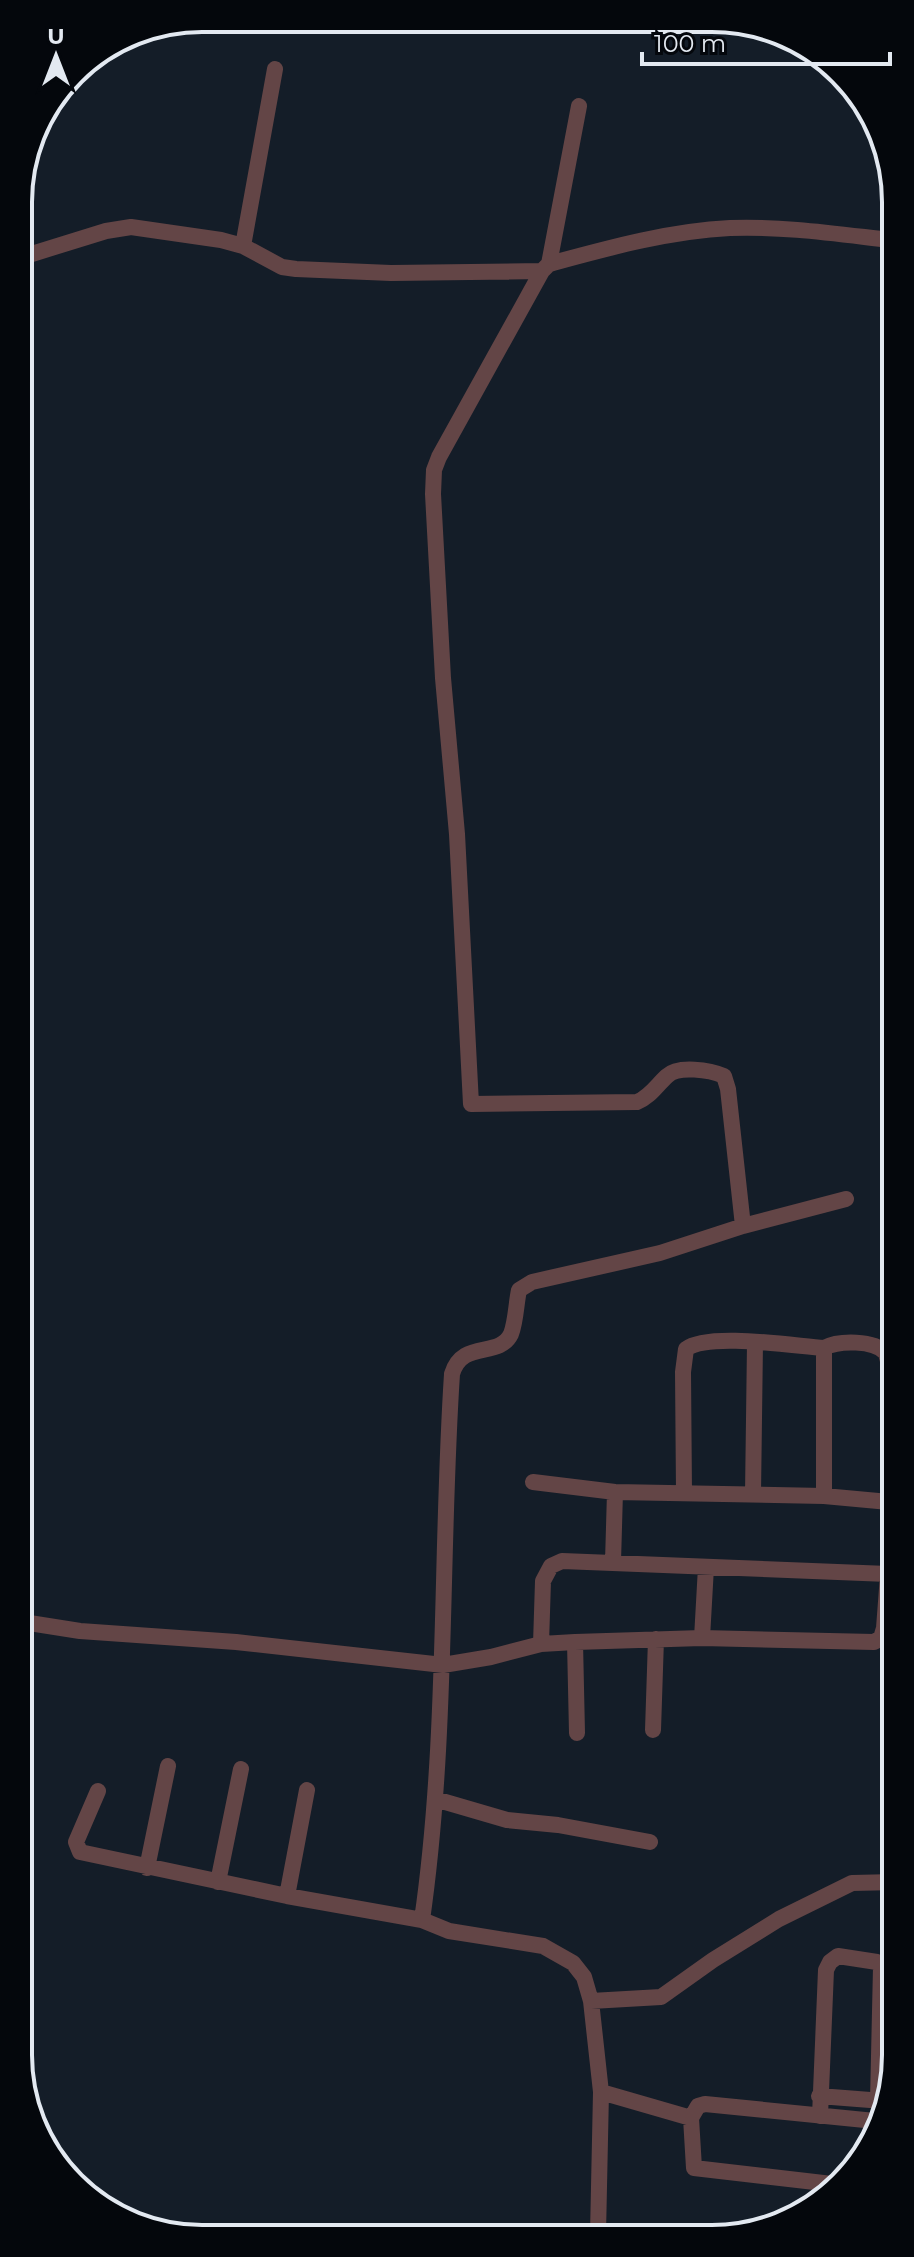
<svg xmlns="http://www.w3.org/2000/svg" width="914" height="2257" font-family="Montserrat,sans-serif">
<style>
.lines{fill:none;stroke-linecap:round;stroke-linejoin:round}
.minor{stroke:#634546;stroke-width:16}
.rim{fill:none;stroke:#e3e9f1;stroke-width:4}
</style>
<rect width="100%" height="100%" fill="#141d28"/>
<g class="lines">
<!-- minor -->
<path class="minor" d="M243,246L275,69
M19,258L106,231L131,227L221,240L243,246L282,267L296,269L391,273L542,271L549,264C608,248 669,231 730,228C783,226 837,234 890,240
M549,264L579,106
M542,271L439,457L434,470L433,494L443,678L457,834L471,1104L637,1102C650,1097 657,1085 667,1076C678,1065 710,1070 724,1076L728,1089L743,1226
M533,1482L615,1492L824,1496L889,1502
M684,1493L683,1372L686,1349C708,1332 794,1346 824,1348
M753,1494L755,1343
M613,1562L615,1492
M23,1622L80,1631L236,1642L443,1665L491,1657L541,1644L575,1642L702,1638L874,1642L881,1638L884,1628L889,1562L891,1485L888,1361L886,1353C874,1340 839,1340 824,1348V1496
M702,1638L706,1567
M575,1642L577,1733
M541,1644L543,1581L551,1566L562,1561L888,1574
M653,1730L656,1639
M98,1791L76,1842L80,1852L287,1896L422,1920
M435,1799L507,1820L558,1825L650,1842
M147,1868L168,1766
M218,1882L241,1769
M287,1896L307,1790
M591,2001L661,1997L713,1960L779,1919L852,1883L895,1882
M601,2092L691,2118L698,2106L705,2104L875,2121
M819,2096L883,2101
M820,2116L826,1970L830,1962L838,1956L877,1962L881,1967L878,2101
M691,2118L694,2168L832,2184
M400,2234L445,2232L474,2234
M598,2234L601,2092L591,2001L584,1977L573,1963L543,1946L449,1931L422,1920C448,1739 440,1556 452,1374C462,1339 499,1359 511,1334C516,1321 516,1304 519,1290L532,1282L660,1253L743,1226L846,1199"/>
</g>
<!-- crop -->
<path d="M0 0H914V2257H0ZM202 32H712A170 170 0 0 1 882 202V2055A170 170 0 0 1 712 2225H202A170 170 0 0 1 32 2055V202A170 170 0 0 1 202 32Z" fill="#04070c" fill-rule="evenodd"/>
<path class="rim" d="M202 32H712A170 170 0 0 1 882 202V2055A170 170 0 0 1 712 2225H202A170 170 0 0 1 32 2055V202A170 170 0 0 1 202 32Z"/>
<!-- north arrow -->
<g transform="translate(56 56)" stroke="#04070c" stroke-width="6" paint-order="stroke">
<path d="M0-6L14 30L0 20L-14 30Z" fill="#e3e9f1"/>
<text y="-12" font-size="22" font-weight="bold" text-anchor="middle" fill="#e3e9f1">U</text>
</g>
<!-- scale -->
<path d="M642 52v12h248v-12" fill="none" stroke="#e3e9f1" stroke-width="4"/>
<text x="654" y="52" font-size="24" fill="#e3e9f1" stroke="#04070c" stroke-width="6" paint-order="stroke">100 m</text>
</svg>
